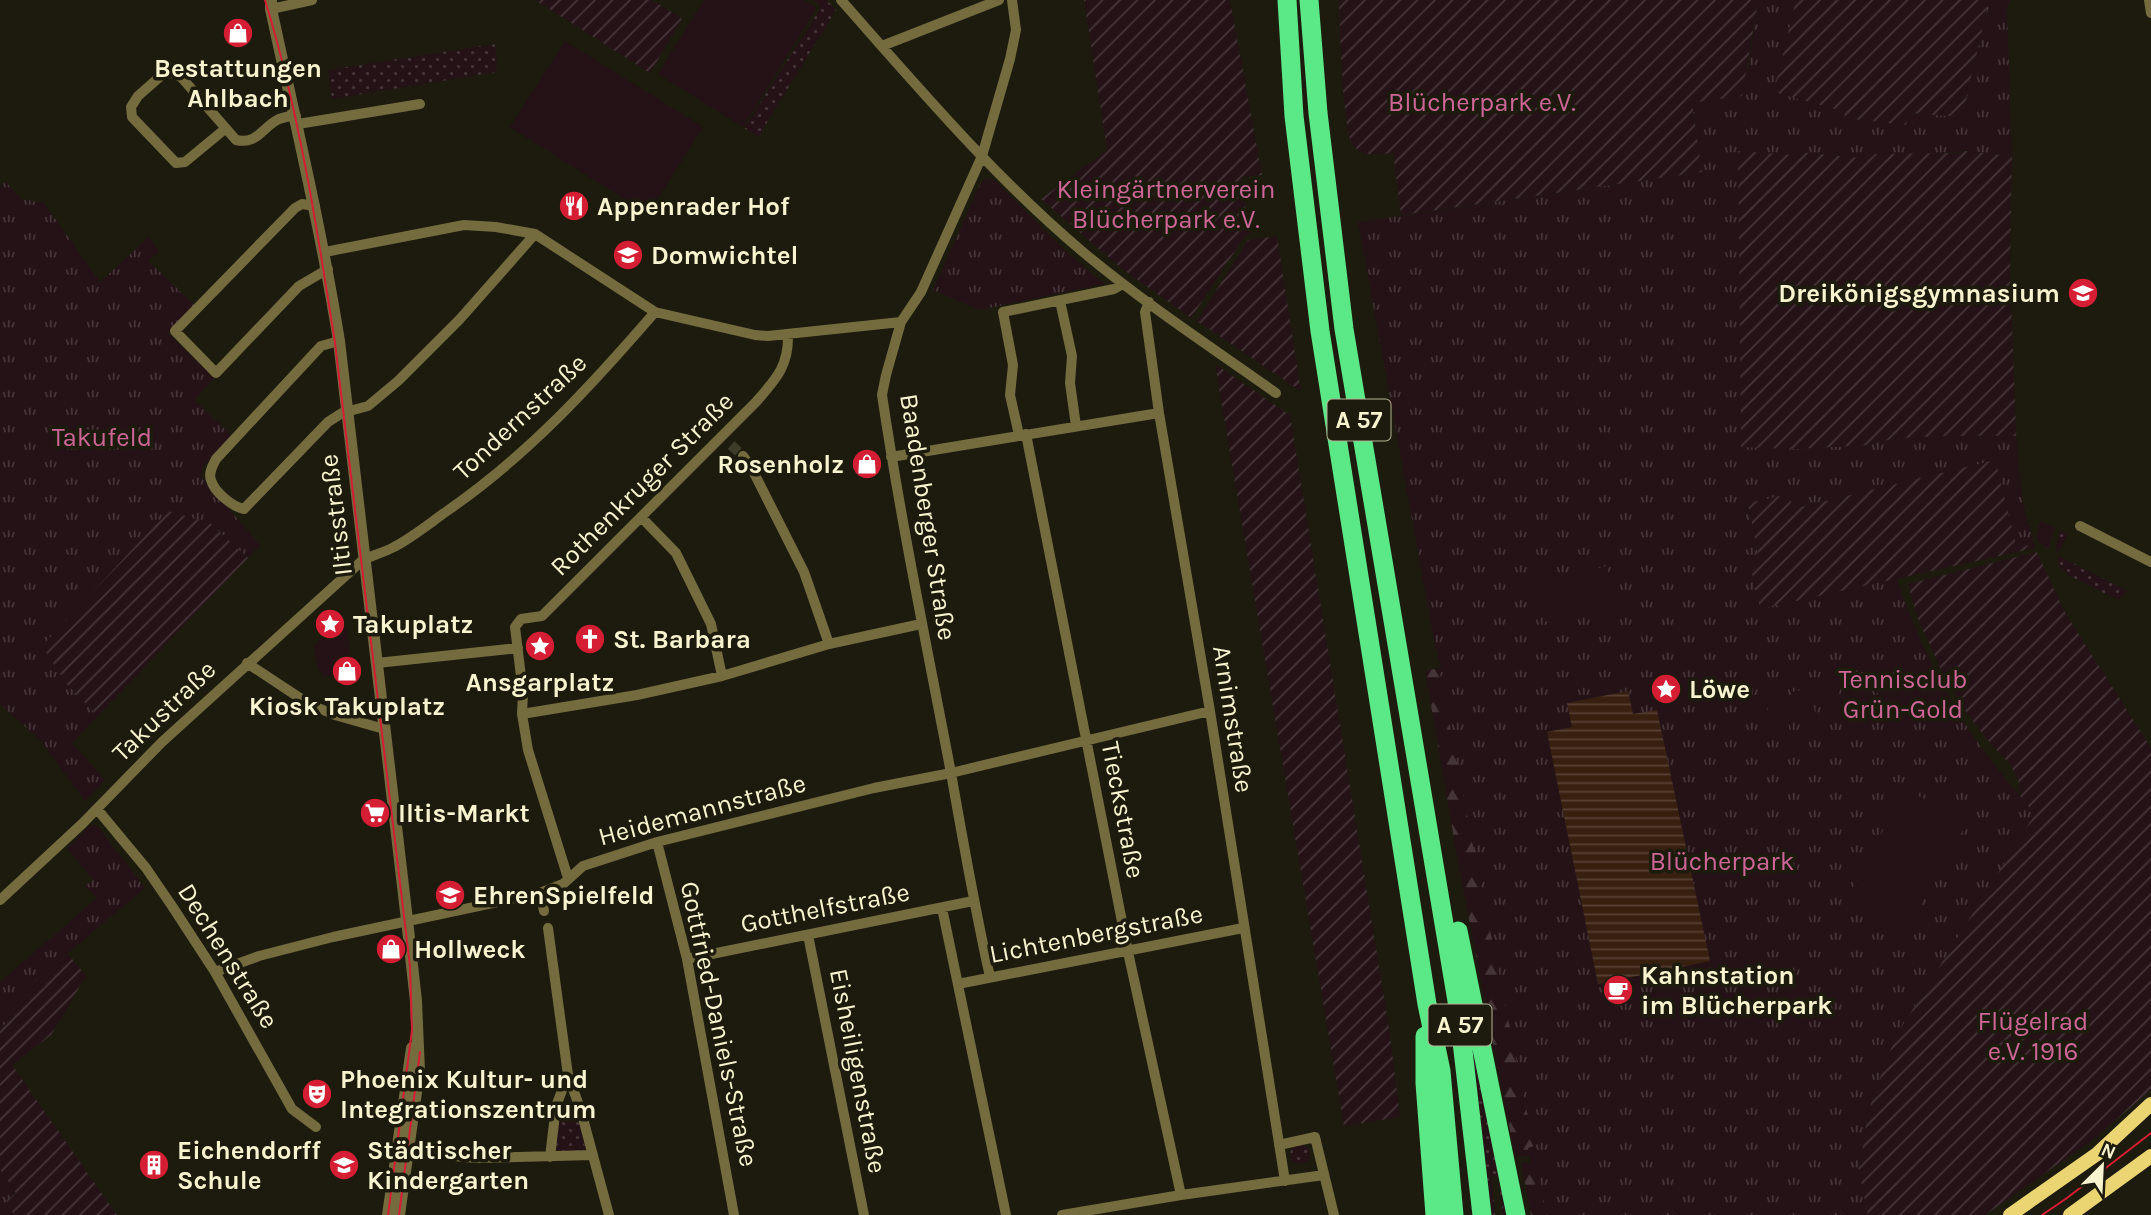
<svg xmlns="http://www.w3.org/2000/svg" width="2151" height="1215" font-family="Karla,sans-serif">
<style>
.grass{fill:url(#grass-dots)}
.forest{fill:url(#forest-firs)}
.park{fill:url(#park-tufts)}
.garden{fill:url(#garden-furrows)}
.pitch{fill:#251217}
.water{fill:url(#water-rules)}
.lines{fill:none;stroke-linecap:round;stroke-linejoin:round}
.minor-tunnel{stroke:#3d3c2b;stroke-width:10;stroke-dasharray:10 5;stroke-linecap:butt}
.minor{stroke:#746b3f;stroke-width:10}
.tertiary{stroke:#746b3f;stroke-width:12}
.secondary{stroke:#ebd573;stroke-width:14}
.motorway{stroke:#5be886;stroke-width:19}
.tram{stroke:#d51e33;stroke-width:2}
.labels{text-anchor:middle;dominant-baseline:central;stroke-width:7;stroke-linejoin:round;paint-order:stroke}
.shield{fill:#1c1b0e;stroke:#b6b395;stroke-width:2}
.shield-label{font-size:24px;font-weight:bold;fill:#f8f4cf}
.poi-label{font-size:26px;font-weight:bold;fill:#f8f4cf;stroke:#1c1b0e;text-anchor:start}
.park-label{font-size:26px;fill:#cd6696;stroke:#1c1b0e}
.street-label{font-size:26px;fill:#f8f4cf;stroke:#1c1b0e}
</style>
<defs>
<pattern id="grass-dots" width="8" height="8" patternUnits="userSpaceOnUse" patternTransform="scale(1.75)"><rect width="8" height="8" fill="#251217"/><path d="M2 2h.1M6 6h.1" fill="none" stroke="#453538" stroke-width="1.8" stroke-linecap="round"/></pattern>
<pattern id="forest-firs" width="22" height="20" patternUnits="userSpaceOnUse" patternTransform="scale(1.75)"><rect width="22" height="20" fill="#251217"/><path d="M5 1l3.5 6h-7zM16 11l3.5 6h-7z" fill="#453538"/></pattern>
<pattern id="park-tufts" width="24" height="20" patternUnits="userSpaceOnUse" patternTransform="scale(1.75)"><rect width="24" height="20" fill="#251217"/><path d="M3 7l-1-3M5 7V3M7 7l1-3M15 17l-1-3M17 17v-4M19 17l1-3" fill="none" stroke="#453538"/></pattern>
<pattern id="garden-furrows" width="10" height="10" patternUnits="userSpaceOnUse" patternTransform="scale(1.75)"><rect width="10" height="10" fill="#251217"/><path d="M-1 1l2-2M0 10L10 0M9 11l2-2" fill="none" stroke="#453538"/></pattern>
<pattern id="water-rules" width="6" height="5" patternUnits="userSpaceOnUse" patternTransform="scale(1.75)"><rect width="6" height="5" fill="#382011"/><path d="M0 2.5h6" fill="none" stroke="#564133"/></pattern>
</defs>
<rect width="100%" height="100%" fill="#1c1b0e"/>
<!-- grass -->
<path class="grass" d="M812,0H827L836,10L758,137L744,128L820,9L819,4Z
M495,44L497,63L496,72L332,99L328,70Z
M2060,530L2067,535L2057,555L2128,591L2118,600L2066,574V572L2059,567L2056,546Z
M1472,1045L1510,1215H1503L1498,1176L1492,1177L1495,1215H1491Z
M570,1101L574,1103L586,1150L560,1152L556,1150L559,1108L562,1103Z
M1290 1154a10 10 0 1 1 20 0a10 10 0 1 1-20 0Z"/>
<!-- forest -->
<path class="forest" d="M1457,664L1542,1156H1515L1460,873L1425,671Z
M1544,1162L1555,1215H1531L1521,1163Z"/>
<!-- park -->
<path class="park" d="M1758,0H1796L1775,92L1846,112L1844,118L1906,125L1908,113L1962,117L1989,0H2010L2007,8L2012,156L1966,151L1870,159L1801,152L1794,155L1738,152L1789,447L1794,449L1871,445C1888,434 1989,436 2016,436L2023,504L2034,544L2017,548L1953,471L1792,509L1789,494L1748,504L1758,554L1760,608L1896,577C1928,669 1968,742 2036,813L1896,1036L1874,1093L1867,1118L1861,1159L1858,1166L1868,1215H1546L1539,1170H1531L1528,1148L1534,1146L1472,841L1440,673L1441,666L1435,646L1358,222L1702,172L1692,102L1748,70Z
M985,179L994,180L1065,251L1105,284L979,310L933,290L981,182Z
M6,182L21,199L44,203L100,282L149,237L159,252L148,261L195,305L168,333L214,378L195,400L232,436L203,467L201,477L260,545L248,558L210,523L66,683L98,716L72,743L105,780L85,801L39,739L0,704V186Z
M2040,521L2055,528L2048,550L2036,538Z
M95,825L99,828L145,888L35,981L0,1031V982L97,898L85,886L93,880L67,848L89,826Z
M0,1169L16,1193L6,1201L14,1215H0Z"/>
<!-- garden -->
<path class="garden" d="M535,0H652L682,19L650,73Z
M1084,0H1230L1262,175L1241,177L1249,234L1241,242L1191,318L1121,268L1041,199L1107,150Z
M1339,0H1758L1742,96L1692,103L1702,172L1401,215L1393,153C1380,154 1362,158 1353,145C1342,129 1340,25 1339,0Z
M1796,0H1989L1962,117L1909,113L1906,125L1844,118L1845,112L1774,92Z
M1738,151L1794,155L1800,152L1869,159L1875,154L1960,153L1965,151L2012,156L2010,272L2017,455L2035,548L1755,610L1760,608L1751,569L1758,554L1748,503L1789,494L1793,509L1995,460L2017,548L2034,544L2017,455L2016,436C1990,436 1888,434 1871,445L1794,449L1741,447Z
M1277,236L1301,391L1197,321L1248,240Z
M1215,364L1290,415L1389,1028L1400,1117L1344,1126Z
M168,511L210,523L248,558L98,716L66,683L42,646Z
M2037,552L2064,611L2151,748V1090L2090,1142L1985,1215H1868L1858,1166L1861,1159L1867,1118L1874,1093L1896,1036L2035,814L2021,798L2018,779L2009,763L1988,741L1964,709L1942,672L1918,619L1908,584Z
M68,954L86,976L51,1035L12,1065L117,1215H14L6,1201L16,1193L0,1169V1031L35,981Z"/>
<!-- pitch -->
<path class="pitch" d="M704,0H804L817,8L743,127L658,74Z
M565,41L703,127L648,214L510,127Z
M1607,566L1616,606L1544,622L1535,583Z
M345,620L352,666L338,668L339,676H323L318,669L314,647L320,639L333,636L332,622Z
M1918,664L1927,701L1909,705L1901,668Z
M1891,670L1899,708L1882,712L1873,674Z
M1864,676L1872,714L1855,718L1846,680Z
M1837,682L1845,720L1828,724L1819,686Z
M1810,688L1818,726L1801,730L1792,692Z
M1782,694L1790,732L1774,736L1765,698Z
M1905,789L1968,821L1905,932L1846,900Z"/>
<!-- water -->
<path class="water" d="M1628,691L1633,714L1657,710L1710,961L1598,984L1547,732L1572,727L1567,703Z"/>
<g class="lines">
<!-- minor-tunnel -->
<path class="minor-tunnel" d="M731,445L743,456"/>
<!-- minor -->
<path class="minor" d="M841,0C918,87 994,177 1083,252C1144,303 1211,347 1276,393
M2149,0L2151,13
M271,9L312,0
M882,46L999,0
M298,124L420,104
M225,129L185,162L176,163L132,117L131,107L138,96L163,74L174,73L182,78L236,140C258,145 262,127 279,119C284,117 291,116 296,116
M315,206L302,204L295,208L175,331L216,373L299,286L328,269
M325,252L464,225L496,227L535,234L655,312L755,335L768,336L901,322
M1060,301L1072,356L1070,383L1076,426
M1149,302L1145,312L1159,413L1210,711L1285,1181
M339,341L321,346L216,459C213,465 208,473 211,480C214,492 233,507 244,509L328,422L342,413L368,406L398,381L460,319L535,234
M1026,434L1128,952L1181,1195
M1019,435L1010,395L1013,365L1003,312L1114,289L1123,284
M743,456L751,467L804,572L829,644
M891,457L1159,413
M642,518L676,553L711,624L722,676
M2080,526L2151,562
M247,663L309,704L335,715L384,729
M377,663L518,648
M522,714L637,695L722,676L829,644L921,624
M97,809L146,868L172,906L215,972L292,1109L316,1127
M657,842L687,959L734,1215
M568,878L528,750L522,714L523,693L515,627L521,619L542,616L756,402C776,379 789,366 788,334
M540,893L544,911
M0,900L83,823L162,742L364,559C374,555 385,552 394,547C413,537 430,523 447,511C528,455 591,386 655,312
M942,908L1006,1215
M548,928L568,1075L556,1106L550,1157
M808,935L864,1215
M687,959L973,901
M215,972L259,956L333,937L540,893L563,884L583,866L657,842L874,788L951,773L1210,711
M990,977C975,910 963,841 951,773C927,647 901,522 882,395L886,375L901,322L921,292L982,156L1010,59L1016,30L1012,0
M958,984L1243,928
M568,1075L581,1111L609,1215
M1279,1145L1315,1137L1334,1215
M407,1152L476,1158L593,1155
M1062,1215L1181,1195L1324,1175"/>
<!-- tertiary -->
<path class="tertiary" d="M271,0V9C295,120 321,229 339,341L407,920L416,1001L419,1071L399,1215
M388,1215L412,1048"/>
<!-- secondary -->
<path class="secondary" d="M2010,1215L2097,1154L2151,1104
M2070,1215L2151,1156"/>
<!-- motorway -->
<path class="motorway" d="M1287,0L1294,116L1320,331L1427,1004L1441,1071L1454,1215
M1309,0L1318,113L1344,329L1458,1007L1482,1215
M1458,931L1516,1215
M1425,1036V1083L1435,1215"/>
<!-- tram -->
<path class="tram" d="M265,0C299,111 317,228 335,343L410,966L412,1030L388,1215
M399,1215L420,1052
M2042,1215L2067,1198L2151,1133"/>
</g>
<!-- icons -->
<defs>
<g id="shop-disc" transform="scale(1.575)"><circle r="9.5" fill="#d51e33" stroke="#1c1b0e"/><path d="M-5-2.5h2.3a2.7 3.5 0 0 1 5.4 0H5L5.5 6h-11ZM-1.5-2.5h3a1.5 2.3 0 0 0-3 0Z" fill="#fff"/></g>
<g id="restaurant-disc" transform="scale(1.575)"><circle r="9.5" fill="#d51e33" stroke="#1c1b0e"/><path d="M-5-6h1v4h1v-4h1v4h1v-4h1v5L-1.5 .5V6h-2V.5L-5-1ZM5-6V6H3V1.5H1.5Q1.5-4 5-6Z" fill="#fff"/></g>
<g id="school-disc" transform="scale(1.575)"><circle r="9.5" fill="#d51e33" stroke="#1c1b0e"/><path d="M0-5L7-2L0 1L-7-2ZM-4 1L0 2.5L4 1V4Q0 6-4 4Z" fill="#fff"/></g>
<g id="sight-disc" transform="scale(1.575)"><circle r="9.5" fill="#d51e33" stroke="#1c1b0e"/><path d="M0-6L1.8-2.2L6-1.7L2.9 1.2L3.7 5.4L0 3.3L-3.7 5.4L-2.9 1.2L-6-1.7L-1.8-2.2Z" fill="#fff"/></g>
<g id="church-disc" transform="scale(1.575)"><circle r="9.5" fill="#d51e33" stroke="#1c1b0e"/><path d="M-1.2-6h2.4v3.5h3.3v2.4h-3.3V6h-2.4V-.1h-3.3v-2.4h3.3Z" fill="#fff"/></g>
<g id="supermarket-disc" transform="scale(1.575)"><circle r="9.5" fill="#d51e33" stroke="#1c1b0e"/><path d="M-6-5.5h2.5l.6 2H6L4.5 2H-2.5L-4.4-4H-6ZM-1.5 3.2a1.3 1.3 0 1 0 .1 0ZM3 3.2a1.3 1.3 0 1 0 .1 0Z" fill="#fff"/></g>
<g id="cafe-disc" transform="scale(1.575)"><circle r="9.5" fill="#d51e33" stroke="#1c1b0e"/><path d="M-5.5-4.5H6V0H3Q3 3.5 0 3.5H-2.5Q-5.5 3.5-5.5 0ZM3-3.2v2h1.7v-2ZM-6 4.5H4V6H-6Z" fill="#fff"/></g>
<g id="theatre-disc" transform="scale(1.575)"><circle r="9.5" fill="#d51e33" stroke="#1c1b0e"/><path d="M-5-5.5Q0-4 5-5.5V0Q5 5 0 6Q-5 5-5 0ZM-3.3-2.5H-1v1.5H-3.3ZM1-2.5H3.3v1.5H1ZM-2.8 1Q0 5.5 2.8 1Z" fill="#fff"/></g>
<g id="building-disc" transform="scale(1.575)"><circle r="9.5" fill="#d51e33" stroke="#1c1b0e"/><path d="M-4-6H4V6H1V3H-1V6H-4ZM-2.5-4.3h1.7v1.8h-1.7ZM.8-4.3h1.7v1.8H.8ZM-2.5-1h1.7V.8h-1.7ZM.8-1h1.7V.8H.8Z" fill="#fff"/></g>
</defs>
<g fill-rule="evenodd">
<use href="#shop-disc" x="238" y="33"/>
<use href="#restaurant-disc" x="574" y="206"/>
<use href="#school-disc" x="628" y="255"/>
<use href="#school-disc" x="2083" y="293"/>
<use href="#shop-disc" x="867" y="464"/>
<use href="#sight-disc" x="330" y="624"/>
<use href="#church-disc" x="590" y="639"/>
<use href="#sight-disc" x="540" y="646"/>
<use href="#shop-disc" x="347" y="671"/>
<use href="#sight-disc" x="1666" y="689"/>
<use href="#supermarket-disc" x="375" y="813"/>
<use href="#school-disc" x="450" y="895"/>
<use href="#shop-disc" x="391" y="949"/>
<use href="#cafe-disc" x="1618" y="990"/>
<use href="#theatre-disc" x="317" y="1094"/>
<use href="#building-disc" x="154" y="1165"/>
<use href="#school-disc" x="344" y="1165"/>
</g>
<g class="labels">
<!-- shield labels -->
<g class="shield">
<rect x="1327.5" y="399.5" width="63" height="41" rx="5"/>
<rect x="1428.5" y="1004.5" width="63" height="41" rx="5"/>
</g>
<g class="shield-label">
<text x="1359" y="420">A 57</text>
<text x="1460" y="1025">A 57</text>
</g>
<!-- poi labels -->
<g class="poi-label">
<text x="238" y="68" text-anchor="middle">Bestattungen<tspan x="238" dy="30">Ahlbach</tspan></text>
<text x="597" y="206">Appenrader Hof</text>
<text x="651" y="255">Domwichtel</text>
<text x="2060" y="293" text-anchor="end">Dreikönigsgymnasium</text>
<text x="844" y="464" text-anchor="end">Rosenholz</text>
<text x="353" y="624">Takuplatz</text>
<text x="613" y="639">St. Barbara</text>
<text x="540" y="682" text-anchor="middle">Ansgarplatz</text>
<text x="1689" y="689">Löwe</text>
<text x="347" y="706" text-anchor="middle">Kiosk Takuplatz</text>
<text x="398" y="813">Iltis-Markt</text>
<text x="473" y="895">EhrenSpielfeld</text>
<text x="414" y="949">Hollweck</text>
<text x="1641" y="975">Kahnstation<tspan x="1641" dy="30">im Blücherpark</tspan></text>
<text x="340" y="1079">Phoenix Kultur- und<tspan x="340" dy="30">Integrationszentrum</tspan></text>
<text x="177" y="1150">Eichendorff<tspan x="177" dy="30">Schule</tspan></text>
<text x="367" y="1150">Städtischer<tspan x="367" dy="30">Kindergarten</tspan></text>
</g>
<!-- park labels -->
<g class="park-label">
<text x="1482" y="102">Blücherpark e.V.</text>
<text x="1166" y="189">Kleingärtnerverein<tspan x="1166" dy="30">Blücherpark e.V.</tspan></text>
<text x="102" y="437">Takufeld</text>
<text x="1903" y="679">Tennisclub<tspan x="1903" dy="30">Grün-Gold</tspan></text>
<text x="1722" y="861">Blücherpark</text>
<text x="2033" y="1021">Flügelrad<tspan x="2033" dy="30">e.V. 1916</tspan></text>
</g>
<!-- street labels -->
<g class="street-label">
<text transform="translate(520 417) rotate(-43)">Tondernstraße</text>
<text transform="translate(642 484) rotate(-45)">Rothenkruger Straße</text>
<text transform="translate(336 515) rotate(-97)">Iltisstraße</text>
<text transform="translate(928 517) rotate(81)">Baadenberger Straße</text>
<text transform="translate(164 711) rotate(-44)">Takustraße</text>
<text transform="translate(1233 719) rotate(81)">Arnimstraße</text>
<text transform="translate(702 810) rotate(-15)">Heidemannstraße</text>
<text transform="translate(1123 810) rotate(79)">Tieckstraße</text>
<text transform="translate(825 908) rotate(-11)">Gotthelfstraße</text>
<text transform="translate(1096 934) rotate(-11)">Lichtenbergstraße</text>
<text transform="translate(228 956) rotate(58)">Dechenstraße</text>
<text transform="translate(719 1024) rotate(78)">Gottfried-Daniels-Straße</text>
<text transform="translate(858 1071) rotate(79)">Eisheiligenstraße</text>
</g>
</g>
<!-- north arrow -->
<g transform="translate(2102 1166) rotate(24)" stroke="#1c1b0e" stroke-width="5" paint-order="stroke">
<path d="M0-5L12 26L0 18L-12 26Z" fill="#f8f4cf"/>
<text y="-10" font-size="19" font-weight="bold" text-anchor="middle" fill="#f8f4cf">N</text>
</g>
</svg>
